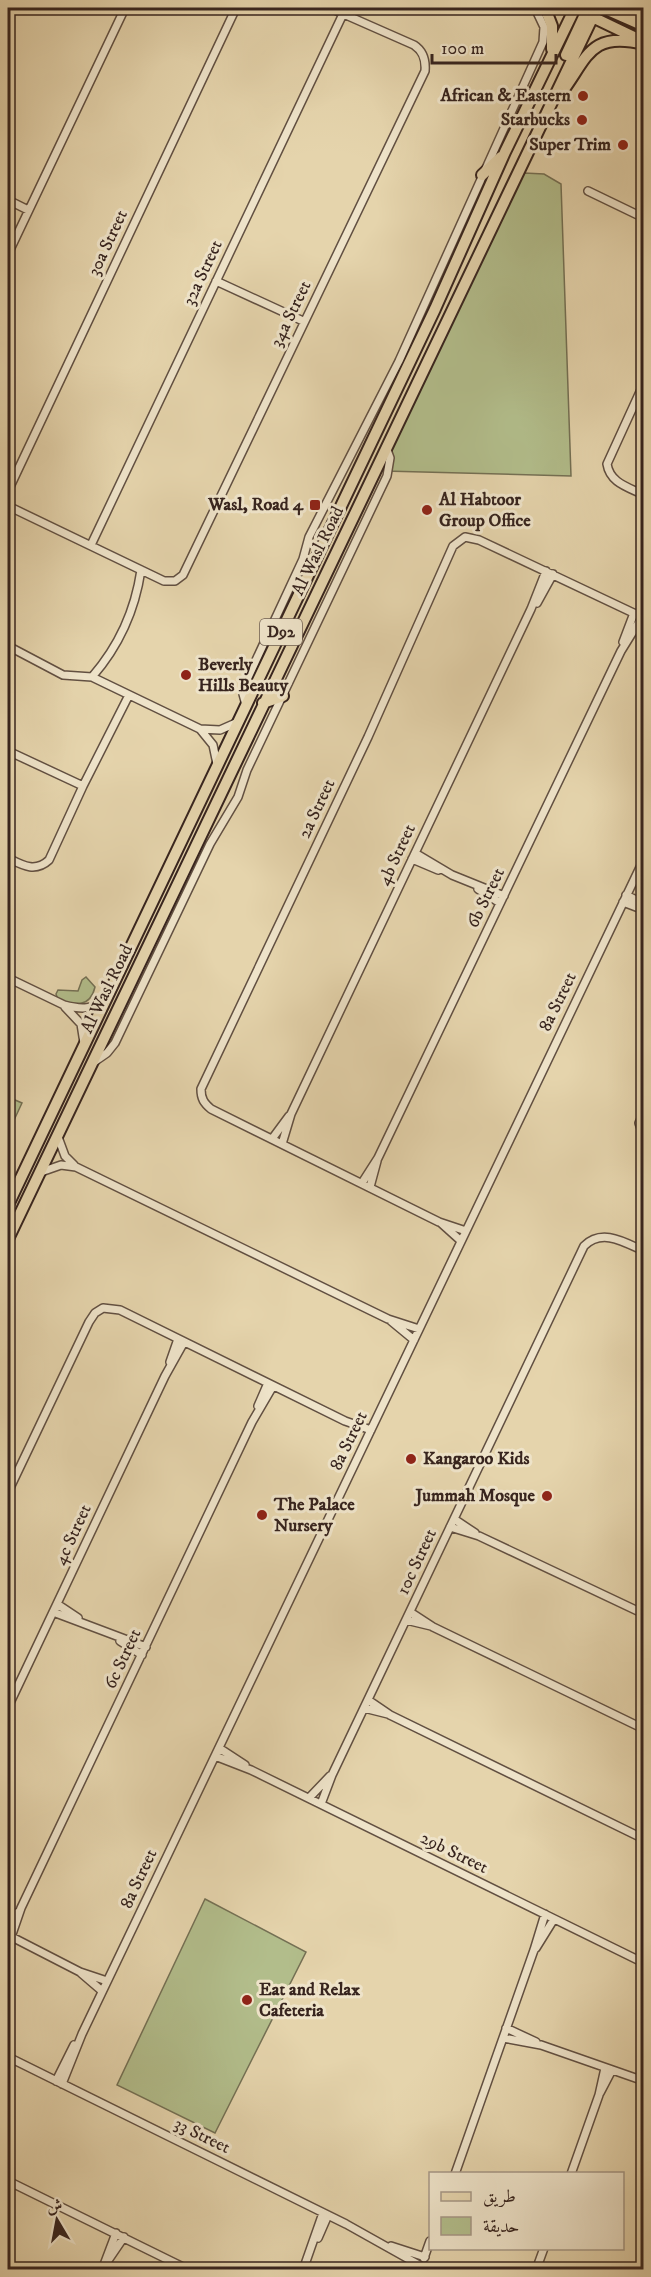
<svg xmlns="http://www.w3.org/2000/svg" width="651" height="2277" font-family="'IM FELL DW Pica',Amiri,serif">
<style>
.green{fill:#b2bd8b;stroke:#747054;stroke-width:1.5}
.lines{fill:none;stroke-linecap:round;stroke-linejoin:round}
.street-casing{stroke:#625042;stroke-width:10}
.primary-casing{stroke:#37241e;stroke-width:14}
.street{stroke:#eee3c9;stroke-width:7}
.primary{stroke:#e5d4ac;stroke-width:10}
.poi-dot{fill:#8f2418;stroke:#eee3c9;stroke-width:2}
.labels{text-anchor:middle;dominant-baseline:central;stroke-width:6;stroke-linejoin:round;paint-order:stroke}
.shield{fill:#eee3c9;stroke:#6e5d51;stroke-width:1.5}
.shield-label{font-size:16px;font-weight:bold;fill:#37241e}
.poi-label{font-size:18px;font-weight:bold;fill:#37241e;stroke:#eee3c9;text-anchor:end}
.street-label{font-size:18px;fill:#37241e;stroke:#eee3c9}
</style>
<rect width="100%" height="100%" fill="#e5d4ac"/>
<filter id="stains"><feTurbulence type="fractalNoise" baseFrequency=".00333" numOctaves="4"/><feColorMatrix values="0 0 0 0 .2 0 0 0 0 .09 0 0 0 0 .02 0 0 0 .5 -.17"/></filter>
<radialGradient id="worn" r=".72"><stop offset=".6" stop-color="#630" stop-opacity="0"/><stop offset="1" stop-color="#630" stop-opacity=".3"/></radialGradient>
<!-- green -->
<path class="green" d="M524,173L544,174L561,184L571,476L384,471L382,468L384,462Z
M86,977L95,987C90,1008 75,1005 58,1000L56,994L58,990L78,991L82,980Z
M8,1097L22,1103L8,1133Z
M205,1899L306,1952L215,2133L117,2085Z"/>
<g class="lines">
<!-- street casing -->
<g class="street-casing">
<path id="street" d="M588,191L644,218
M8,200L28,210
M8,254L125,8
M216,281L303,321
M644,383L607,464C610,483 628,487 644,495
M8,491L236,8
M8,506L164,581H175L183,575L425,71C426,59 423,51 414,45L330,8
M91,545L343,14
M537,603L553,574
M623,642L634,613
M8,646L63,675L92,677L200,729L213,745L217,764
M92,677C119,646 135,611 141,570
M246,705L243,694L244,686L303,559L309,537L399,361L543,42L544,27L535,8
M200,729L220,730L238,722
M8,751L83,786
M415,853L452,875L504,896
M8,858C22,865 35,873 49,860L83,786L129,695
M412,859L438,870
M478,889L500,903
M626,895L644,904
M623,902L644,910
M8,978L64,1005C79,1009 91,1010 105,1001
M65,1007L81,1024L84,1043
M94,1062L107,1053L115,1043L210,844L238,797L247,770L387,476L390,458L386,447
M644,1112L639,1123L644,1137
M58,1137L65,1156L74,1165
M272,1139L289,1116
M282,1144L291,1114L531,609L546,571
M41,1172L61,1165L76,1167L388,1319L419,1329
M362,1183L378,1158L621,651L642,617
M370,1187L377,1161
M441,1223L461,1241
M466,1231L439,1222L211,1109C204,1103 201,1099 201,1089L368,737L453,546L465,537L479,540L644,618
M391,1321L414,1340
M170,1362L178,1339
M258,1406L268,1383
M8,1492L89,1322L95,1313L103,1308L120,1310L345,1421L371,1430
M454,1519L475,1533
M450,1527L479,1536L644,1614
M57,1604L78,1618
M53,1612L146,1647
M410,1612L433,1627L644,1729
M406,1620L431,1626
M120,1641L142,1655
M368,1700L390,1715L644,1839
M8,1707L165,1376L184,1342
M364,1708L388,1714
M219,1748L245,1765
M215,1756L251,1770L644,1963
M309,1798L330,1776
M321,1804L332,1775L584,1246C602,1228 624,1242 644,1251
M8,1928L17,1913
M8,1935L80,1972L107,1981
M11,1937L21,1908L252,1422L273,1386
M536,1948L554,1919
M81,1973L102,1991
M506,2028L536,2042
M503,2038L541,2045L644,2081
M8,2057L346,2224L421,2266
M56,2081L74,2045
M62,2084L82,2034L644,859
M600,2093L612,2070
M455,2174L534,1950L545,1914
M571,2174L599,2095L605,2068
M8,2181L189,2270
M318,2238L328,2215
M391,2246L425,2257
M424,2258L430,2241
M107,2262L124,2237
M102,2270L116,2233
M303,2270L323,2213
M536,2270L544,2248"/>
</g>
<!-- primary casing -->
<g class="primary-casing">
<path id="primary" d="M545,8L552,26V49
M603,8L644,26
M622,8L644,18
M586,14L636,38
M566,55L588,8
M562,92C588,57 590,31 644,44
M482,175L501,157
M263,703L283,696
M8,1205L435,309L505,152L575,8
M8,1239L597,8"/>
</g>
<!-- street -->
<use href="#street" class="street"/>
<!-- primary -->
<use href="#primary" class="primary"/>
</g>
<!-- markers -->
<g class="poi-dot">
<circle cx="583" cy="96" r="6"/>
<circle cx="582" cy="120" r="6"/>
<circle cx="623" cy="145" r="6"/>
<rect x="309" y="499" width="12" height="12" rx="3"/>
<circle cx="427" cy="510" r="6"/>
<circle cx="186" cy="675" r="6"/>
<circle cx="411" cy="1459" r="6"/>
<circle cx="547" cy="1496" r="6"/>
<circle cx="262" cy="1515" r="6"/>
<circle cx="247" cy="2000" r="6"/>
</g>
<g class="labels">
<!-- shield labels -->
<rect class="shield" x="260" y="619" width="42" height="26" rx="4.5"/>
<g class="shield-label">
<text x="281" y="632">D92</text>
</g>
<!-- poi labels -->
<g class="poi-label">
<text x="571" y="96">African &amp; Eastern</text>
<text x="570" y="120">Starbucks</text>
<text x="611" y="145">Super Trim</text>
<text x="439" y="500" text-anchor="start">Al Habtoor<tspan x="439" dy="21">Group Office</tspan></text>
<text x="303" y="505">Wasl, Road 4</text>
<text x="198" y="665" text-anchor="start">Beverly<tspan x="198" dy="21">Hills Beauty</tspan></text>
<text x="423" y="1459" text-anchor="start">Kangaroo Kids</text>
<text x="535" y="1496">Jummah Mosque</text>
<text x="274" y="1505" text-anchor="start">The Palace<tspan x="274" dy="21">Nursery</tspan></text>
<text x="259" y="1990" text-anchor="start">Eat and Relax<tspan x="259" dy="21">Cafeteria</tspan></text>
</g>
<!-- street labels -->
<g class="street-label">
<text transform="translate(108 243) rotate(-65)">30a Street</text>
<text transform="translate(203 273) rotate(-65)">32a Street</text>
<text transform="translate(291 314) rotate(-64)">34a Street</text>
<text transform="translate(318 551) rotate(-64)">Al Wasl Road</text>
<text transform="translate(317 809) rotate(-65)">2a Street</text>
<text transform="translate(397 855) rotate(-65)">4b Street</text>
<text transform="translate(486 898) rotate(-64)">6b Street</text>
<text transform="translate(107 989) rotate(-64)">Al Wasl Road</text>
<text transform="translate(558 1002) rotate(-64)">8a Street</text>
<text transform="translate(349 1441) rotate(-64)">8a Street</text>
<text transform="translate(73 1535) rotate(-65)">4c Street</text>
<text transform="translate(417 1562) rotate(-65)">10c Street</text>
<text transform="translate(123 1659) rotate(-65)">6c Street</text>
<text transform="translate(454 1853) rotate(26)">29b Street</text>
<text transform="translate(139 1879) rotate(-65)">8a Street</text>
<text transform="translate(202 2136) rotate(26)">33 Street</text>
</g>
</g>
<!-- margin -->
<rect width="651" height="2277" fill="none" stroke="#e5d4ac" stroke-width="30"/>
<rect x="9" y="9" width="633" height="2259" fill="none" stroke="#37241e" stroke-width="3"/>
<rect x="15" y="15" width="621" height="2247" fill="none" stroke="#37241e" stroke-width="1.5"/>
<!-- legend -->
<rect x="429" y="2172" width="195" height="78" fill="#eee3c9" stroke="#a59785" stroke-width="1.5"/>
<rect x="441" y="2192" width="30" height="9" fill="#e5d4ac" stroke="#a59785" stroke-width="1.5"/>
<text x="483" y="2202" font-size="18" fill="#37241e">طريق</text>
<rect x="441" y="2217" width="30" height="18" fill="#b2bd8b" stroke="#a59785" stroke-width="1.5"/>
<text x="483" y="2232" font-size="18" fill="#37241e">حديقة</text>
<!-- north arrow -->
<g transform="translate(57 2220) rotate(350)" stroke="#eee3c9" stroke-width="4.5" paint-order="stroke">
<path d="M0-4.5L10 22L0 15L-10 22Z" fill="#37241e"/>
<text y="-9" font-size="16" font-weight="bold" text-anchor="middle" fill="#37241e">ش</text>
</g>
<!-- scale -->
<path d="M432 54v9h124v-9" fill="none" stroke="#37241e" stroke-width="3"/>
<text x="441" y="54" font-size="18" fill="#37241e" stroke="#eee3c9" stroke-width="4.5" paint-order="stroke">100 m</text>
<rect width="100%" height="100%" filter="url(#stains)"/>
<rect width="100%" height="100%" fill="url(#worn)"/>
</svg>
